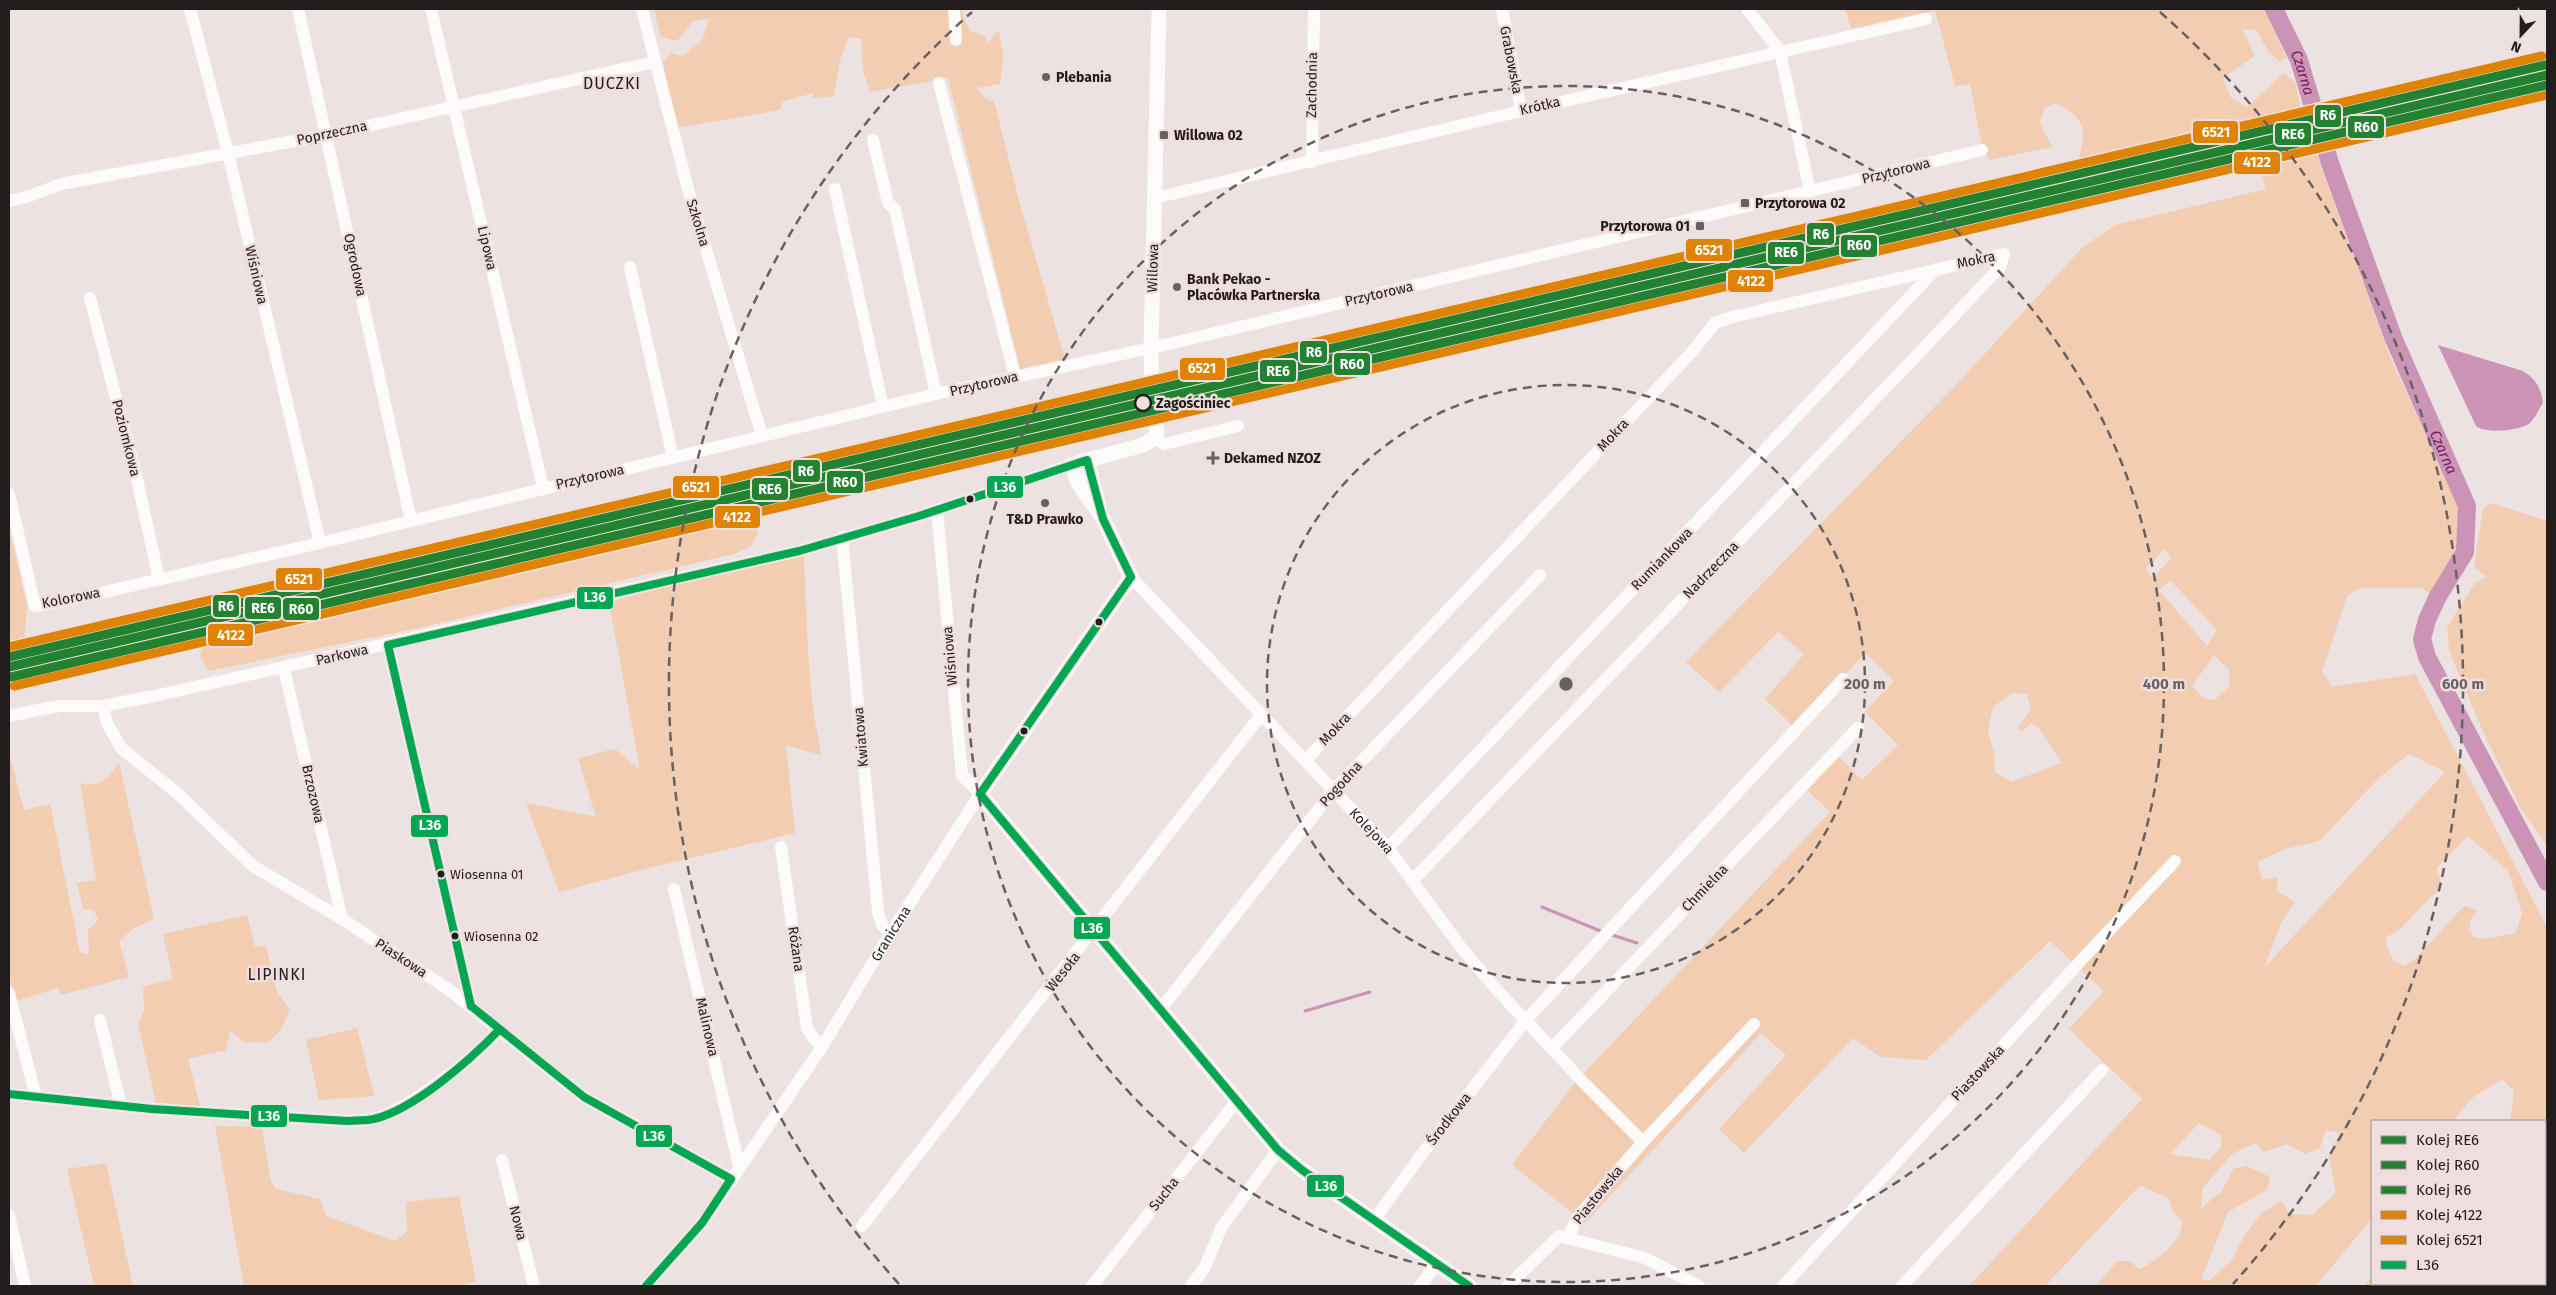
<svg xmlns="http://www.w3.org/2000/svg" width="2556" height="1295" font-family="'Fira Sans',sans-serif">
<style>
.built{fill:#e5d4d2}
.green{fill:#f2cdb1;fill-rule:evenodd}
.water{fill:#cb93b5}
.lines{fill:none;stroke-linecap:round;stroke-linejoin:round}
.stream{stroke:#cb93b5;stroke-width:3}
.river{stroke:#cb93b5;stroke-width:18}
.minor{stroke:#fcfbfa;stroke-width:12}
.tertiary{stroke:#fcfbfa;stroke-width:15}
.bus-1-casing{stroke:#efdedd;stroke-width:11}
.bus-1{stroke:#00a651;stroke-width:8}
.rail-1-casing{stroke:#efdedd;stroke-width:12}
.rail-2-casing{stroke:#efdedd;stroke-width:12}
.rail-3-casing{stroke:#efdedd;stroke-width:12}
.rail-4-casing{stroke:#efdedd;stroke-width:12}
.rail-5-casing{stroke:#efdedd;stroke-width:12}
.rail-1{stroke:#238132;stroke-width:9}
.rail-2{stroke:#238132;stroke-width:9}
.rail-3{stroke:#238132;stroke-width:9}
.rail-4{stroke:#de8304;stroke-width:9}
.rail-5{stroke:#de8304;stroke-width:9}
.ring{fill:none;stroke:#686161;stroke-width:2.5;stroke-dasharray:9 6}
.poi-dot{fill:#686161;stroke:#efdedd;stroke-width:2}
.stop-dot{fill:#efdedd;stroke:#221c1c;stroke-width:2.5}
.bus-dot{fill:#221c1c;stroke:#efdedd;stroke-width:2}
.labels{text-anchor:middle;dominant-baseline:central;stroke-width:5;stroke-linejoin:round;paint-order:stroke}
.bus-label{font-size:13px;fill:#221c1c;stroke:#efdedd;text-anchor:start}
.street-label{font-size:14px;fill:#221c1c;stroke:#efdedd}
.poi-label{font-size:14px;font-weight:bold;fill:#221c1c;stroke:#efdedd;text-anchor:start}
.stop-label{font-size:14px;font-weight:bold;fill:#221c1c;stroke:#efdedd;text-anchor:start}
.water-label{font-size:15px;font-style:italic;fill:#771c5e;stroke:#efdedd}
.quarter-label{font-size:16px;letter-spacing:1px;fill:#221c1c;stroke:#efdedd}
.centre{fill:#686161;stroke:#efdedd;stroke-width:2.5}
.ring-label{font-size:15px;text-anchor:middle;font-weight:bold;fill:#686161;stroke:#efdedd;stroke-width:5;stroke-linejoin:round;paint-order:stroke}
.line-badge{stroke:#efdedd;stroke-width:2}
.badge-label{font-size:14px;text-anchor:middle;font-weight:bold;fill:#fff}
</style>
<rect width="100%" height="100%" fill="#ebe2e1"/>
<!-- built -->
<path class="built" d="M2547,70V87L2337,136L2334,120Z
M2305,127L2309,142L1189,405L1184,403L1163,408L1159,383L1177,384L1228,372L1227,369L1243,365L1244,369L1476,314L1478,319Z
M1144,398L1145,424L1136,422L1118,426L1083,433V437L1067,441L1066,437L826,493L824,488L9,679V661Z"/>
<!-- green -->
<path class="green" d="M654,9H961L970,31L984,36L989,44L994,34L999,31L1003,56L1000,84L977,88L986,99L994,101L1019,201L1065,359L1020,369L948,78L870,92L863,70L861,39L849,37L841,57L834,96L813,98V93L782,102L780,110L676,128L663,62L671,53L683,56L703,39L709,19L693,21L677,41L661,37Z
M1845,9H2264L2286,57L2280,62L2269,52L2256,30L2242,29L2255,56L2223,78L2231,98L2247,107L2284,73L2295,82L2305,126L2087,173L2078,162C2086,129 2088,119 2055,103L2044,108L2040,123L2052,147L1990,160L1983,151L1970,84L1955,86L1935,10L1851,29Z
M2314,146L2390,357L2456,500L2461,518L2463,550L2433,595L2421,588H2360L2347,596L2322,671L2332,687L2415,674L2547,927V1233L2545,1234V1121H2510L2514,1091L2502,1079L2472,1098L2453,1121H2372V1218L2316,1286H2095L2118,1261H2129L2140,1269C2160,1258 2179,1245 2183,1221L2173,1212L2169,1199L2140,1185L2045,1286H1969L2142,1099L2069,1029L2104,991L2050,941L1926,1060L1881,1057L1853,1038L1744,1153L1719,1129L1786,1055L1761,1033L1585,1223L1512,1165L1573,1085L1830,812L1805,788L1836,754L1862,780L1898,745L1865,712L1894,681L1865,653L1795,728L1765,699L1804,654L1778,632L1719,692L1686,662L1956,385L2083,247L2115,225L2266,189L2263,177L2248,159ZM2165,549L2171,558L2152,579L2146,568ZM2171,581L2217,630L2207,646L2159,590ZM2214,655L2229,670V687L2214,700L2203,698L2192,686ZM2012,693L2027,694L2031,710L2017,729L2022,731L2031,723L2039,728L2062,763L2011,782L1995,772L1994,753L1988,732L1993,707ZM2409,754L2445,772L2264,968L2282,921L2295,902L2277,891L2278,877L2262,880L2257,862L2285,849L2319,841L2380,777ZM2468,836L2508,871L2522,913L2516,933L2484,939L2474,937L2469,930L2471,919L2477,910L2464,906L2414,960L2405,966L2394,961L2386,945L2387,937L2401,928L2442,886L2437,868ZM2199,1123L2221,1135V1147L2209,1160L2170,1154ZM2326,1130L2339,1133L2329,1157L2336,1193L2312,1215L2290,1214L2281,1201L2262,1213L2244,1236L2232,1260L2209,1281L2201,1279L2228,1212L2267,1190L2270,1177L2247,1166L2234,1168L2222,1191L2201,1208L2202,1189L2232,1154L2255,1143L2264,1152L2287,1144L2305,1154L2320,1148Z
M2491,503L2547,521V845L2521,809L2483,732L2449,650L2447,627L2475,583L2487,577L2474,567L2483,509Z
M724,520L755,523L758,533L750,547L734,554L414,629L208,671L200,655L206,642L531,561Z
M9,528L27,605L24,646L9,649Z
M804,556C806,606 807,656 813,706C814,723 820,738 821,755L786,745L795,833L649,868L559,892L526,803L596,817L578,758L615,749L640,770L609,602L744,566Z
M9,753L24,810L50,804L80,952L89,955L88,930L98,920L94,910L83,909L77,883L96,880L80,783C100,788 108,778 119,763L154,919L134,928L119,941L129,977L61,995L58,988L16,1001L9,975Z
M247,915L255,947L266,946L277,992L290,1010L280,1031L267,1043L244,1042L230,1030L226,1050L188,1059L200,1106L156,1103L138,1023L144,1011L143,987L173,979L163,934Z
M357,1028L374,1096L319,1100L306,1040Z
M215,1126L262,1127L271,1181L276,1189L320,1199L326,1216L396,1241L407,1231L406,1202L459,1196L476,1282L458,1286H244Z
M106,1163L133,1286H94L67,1169Z
M2547,1256V1286H2470L2476,1284H2545V1257Z
M2372,1275V1284H2418L2410,1286H2364Z"/>
<!-- water -->
<path class="water" d="M2438,345L2523,371C2536,379 2541,388 2543,403C2539,409 2535,418 2530,423C2520,431 2485,434 2476,426Z"/>
<g class="lines">
<!-- stream -->
<path class="stream" d="M1542,907L1603,932
M1609,934L1637,943
M1305,1011L1370,992"/>
<!-- river -->
<path class="river" id="s1" d="M2274,9L2299,60L2330,163L2393,337L2467,506L2465,552L2437,598L2427,620L2422,639L2427,657L2547,882"/>
<!-- minor -->
<g class="minor">
<path d="M190,9L228,153L320,543"/>
<path d="M298,9L411,521"/>
<path d="M431,9L543,488"/>
<path d="M642,9L688,189L762,436"/>
<path d="M954,9L956,40"/>
<path d="M1502,9L1521,111"/>
<path d="M1747,9L1780,51L1810,192"/>
<path d="M939,83L1015,376"/>
<path d="M873,140L888,203L895,209L936,394"/>
<path d="M1312,162L1314,9"/>
<path d="M835,189L883,407"/>
<path d="M1155,198L1521,111L1926,19"/>
<path d="M9,201L27,197L61,184L327,135L654,62"/>
<path d="M630,267L673,458"/>
<path d="M90,298L137,479L159,579"/>
<path d="M1154,438L1164,444L1238,426"/>
<path d="M9,494L35,606L60,602L320,543L936,394L1160,346L1982,150"/>
<path d="M842,537L878,912L882,925L890,934"/>
<path id="s2" d="M1131,577L1388,848L1460,946L1497,990L1583,1082L1643,1142"/>
<path d="M388,645L471,1006"/>
<path d="M284,669L342,919"/>
<path d="M103,706L107,723L121,748L177,793L253,866L342,919L448,989L584,1097L731,1179"/>
<path d="M9,716L58,706H103L159,695L799,551L919,516L1071,465"/>
<path d="M1305,761L1691,353L1715,323L1732,317L2004,254L2000,267L1920,352L1412,881"/>
<path d="M781,847L807,1028L815,1040L822,1047"/>
<path d="M1388,848L1936,269"/>
<path d="M674,889L739,1166"/>
<path d="M9,993L36,1097"/>
<path d="M1160,1010L1333,791L1540,575"/>
<path d="M100,1020L121,1106"/>
<path d="M1552,1048L1858,728"/>
<path d="M9,1094L152,1109L347,1121C357,1120 368,1121 377,1118C414,1105 473,1059 499,1030"/>
<path d="M502,1160L534,1286"/>
<path d="M9,1215L25,1286"/>
<path d="M1374,1220L1419,1158L1526,1020L1843,679"/>
<path d="M862,1226L1261,715"/>
<path d="M1569,1237L1576,1219L1643,1142L1754,1024"/>
<path d="M2545,1244L2547,1243"/>
<path id="s3" d="M646,1286L702,1223L822,1047L890,934L980,794L962,775L937,510"/>
<path d="M1092,1286L1236,1102"/>
<path d="M1191,1286L1205,1267L1221,1228L1278,1150"/>
<path d="M1420,1286L1437,1264"/>
<path d="M1508,1286L1559,1236L1645,1258L1699,1286"/>
<path d="M1783,1286L2087,954L2175,861"/>
<path d="M1902,1286L2102,1070"/>
<path d="M2437,1286L2443,1284"/>
</g>
<!-- tertiary -->
<path class="tertiary" d="M1159,9L1151,348L1152,391L1157,432L1154,438L1143,445L1071,465L1078,483L1103,519L1131,577L980,794L1278,1150L1302,1170L1469,1286
M1087,460L1099,507"/>
<!-- bus-1 casing -->
<g class="bus-1-casing">
<path id="bus-1" d="M388,645L799,551L919,516L1087,460L1103,519L1131,577
M388,645L471,1006
M980,794L1278,1150L1302,1170L1469,1286
M980,794L1131,577
M471,1006L584,1097L731,1179L702,1223L646,1286
M9,1094L152,1109L347,1121C356,1120 365,1121 374,1119C415,1109 470,1060 499,1030"/>
</g>
<!-- bus-1 -->
<use href="#bus-1" class="bus-1"/>
<!-- rail-1 casing -->
<g class="rail-1-casing">
<path id="rail-1" d="M9,667L2547,75"/>
</g>
<!-- rail-2 casing -->
<g class="rail-2-casing">
<path id="rail-2" d="M11,677L2547,85"/>
</g>
<!-- rail-3 casing -->
<g class="rail-3-casing">
<path id="rail-3" d="M9,657L2545,65"/>
</g>
<!-- rail-4 casing -->
<g class="rail-4-casing">
<path id="rail-4" d="M14,686L2547,95"/>
</g>
<!-- rail-5 casing -->
<g class="rail-5-casing">
<path id="rail-5" d="M9,647L2542,56"/>
</g>
<!-- rail-1 -->
<use href="#rail-1" class="rail-1"/>
<!-- rail-2 -->
<use href="#rail-2" class="rail-2"/>
<!-- rail-3 -->
<use href="#rail-3" class="rail-3"/>
<!-- rail-4 -->
<use href="#rail-4" class="rail-4"/>
<!-- rail-5 -->
<use href="#rail-5" class="rail-5"/>
</g>
<!-- distance rings -->
<g class="ring">
<circle cx="1566" cy="684" r="299"/>
<circle cx="1566" cy="684" r="598"/>
<path d="M899 1284A897 897 0 0 1 972 12M2160 12A897 897 0 0 1 2233 1284"/>
</g>
<!-- markers -->
<g class="poi-dot">
<circle cx="1046" cy="77" r="5"/>
<rect x="1159" y="130" width="10" height="10" rx="2.5"/>
<rect x="1740" y="198" width="10" height="10" rx="2.5"/>
<rect x="1695" y="221" width="10" height="10" rx="2.5"/>
<circle cx="1177" cy="287" r="5"/>
<path d="M1210.5 450.5h5v5h5v5h-5v5h-5v-5h-5v-5h5z"/>
<circle cx="1045" cy="503" r="5"/>
</g>
<circle class="stop-dot" cx="1143" cy="403" r="8"/>
<g class="bus-dot">
<circle cx="970" cy="499" r="4.5"/>
<circle cx="1099" cy="622" r="4.5"/>
<circle cx="1024" cy="731" r="4.5"/>
<circle cx="441" cy="874" r="4.5"/>
<circle cx="455" cy="936" r="4.5"/>
</g>
<g class="labels">
<!-- bus labels -->
<g class="bus-label">
<text x="450" y="874">Wiosenna 01</text>
<text x="464" y="936">Wiosenna 02</text>
</g>
<!-- street labels -->
<g class="street-label">
<text transform="translate(1511 60) rotate(79)">Grabowska</text>
<text transform="translate(1312 85) rotate(-89)">Zachodnia</text>
<text transform="translate(1540 106) rotate(-13)">Krótka</text>
<text transform="translate(332 133) rotate(-12)">Poprzeczna</text>
<text transform="translate(1896 171) rotate(-14)">Przytorowa</text>
<text transform="translate(698 223) rotate(73)">Szkolna</text>
<text transform="translate(487 248) rotate(77)">Lipowa</text>
<text transform="translate(1976 260) rotate(-12)">Mokra</text>
<text transform="translate(355 265) rotate(78)">Ogrodowa</text>
<text transform="translate(1153 268) rotate(-88)">Willowa</text>
<text transform="translate(256 275) rotate(77)">Wiśniowa</text>
<text transform="translate(1379 294) rotate(-13)">Przytorowa</text>
<text transform="translate(984 384) rotate(-13)">Przytorowa</text>
<text transform="translate(1613 435) rotate(-47)">Mokra</text>
<text transform="translate(126 438) rotate(76)">Poziomkowa</text>
<text transform="translate(590 477) rotate(-13)">Przytorowa</text>
<text transform="translate(1662 559) rotate(-46)">Rumiankowa</text>
<text transform="translate(1711 570) rotate(-46)">Nadrzeczna</text>
<text transform="translate(71 598) rotate(-11)">Kolorowa</text>
<text transform="translate(342 655) rotate(-13)">Parkowa</text>
<text transform="translate(950 656) rotate(-95)">Wiśniowa</text>
<text transform="translate(1335 729) rotate(-47)">Mokra</text>
<text transform="translate(861 737) rotate(-95)">Kwiatowa</text>
<text transform="translate(1341 784) rotate(-48)">Pogodna</text>
<text transform="translate(313 794) rotate(77)">Brzozowa</text>
<text stroke="none"><textPath href="#s2" startOffset="350">Kolejowa</textPath></text>
<text transform="translate(1705 888) rotate(-46)">Chmielna</text>
<text stroke="none"><textPath href="#s3" startOffset="430">Graniczna</textPath></text>
<text transform="translate(796 949) rotate(82)">Różana</text>
<text transform="translate(401 958) rotate(33)">Piaskowa</text>
<text transform="translate(1063 972) rotate(-52)">Wesoła</text>
<text transform="translate(707 1027) rotate(77)">Malinowa</text>
<text transform="translate(1978 1073) rotate(-47)">Piastowska</text>
<text transform="translate(1449 1119) rotate(-52)">Środkowa</text>
<text transform="translate(1164 1194) rotate(-52)">Sucha</text>
<text transform="translate(1598 1195) rotate(-51)">Piastowska</text>
<text transform="translate(518 1223) rotate(76)">Nowa</text>
</g>
<!-- poi labels -->
<g class="poi-label">
<text x="1056" y="77">Plebania</text>
<text x="1174" y="135">Willowa 02</text>
<text x="1755" y="203">Przytorowa 02</text>
<text x="1690" y="226" text-anchor="end">Przytorowa 01</text>
<text x="1187" y="279">Bank Pekao -<tspan x="1187" dy="16">Placówka Partnerska</tspan></text>
<text x="1224" y="458">Dekamed NZOZ</text>
<text x="1045" y="519" text-anchor="middle">T&amp;D Prawko</text>
</g>
<!-- stop labels -->
<g class="stop-label">
<text x="1156" y="403">Zagościniec</text>
</g>
<!-- water labels -->
<g class="water-label">
<text stroke="none"><textPath href="#s1" startOffset="70">Czarna</textPath></text>
<text stroke="none"><textPath href="#s1" startOffset="475">Czarna</textPath></text>
</g>
<!-- quarter labels -->
<g class="quarter-label">
<text x="612" y="83">DUCZKI</text>
<text x="277" y="974">LIPINKI</text>
</g>
</g>
<circle cx="1566" cy="684" r="8" class="centre"/>
<g class="ring-label">
<text x="1865" y="689">200 m</text>
<text x="2164" y="689">400 m</text>
<text x="2463" y="689">600 m</text>
</g>
<g class="line-badge">
<rect x="2314" y="104" width="28" height="24" rx="5" fill="#238132"/>
<rect x="2347" y="115" width="38" height="24" rx="5" fill="#238132"/>
<rect x="2192" y="120" width="47" height="24" rx="5" fill="#de8304"/>
<rect x="2274" y="122" width="38" height="24" rx="5" fill="#238132"/>
<rect x="2233" y="151" width="48" height="24" rx="5" fill="#de8304"/>
<rect x="1806" y="222" width="29" height="24" rx="5" fill="#238132"/>
<rect x="1840" y="234" width="38" height="24" rx="5" fill="#238132"/>
<rect x="1685" y="238" width="48" height="24" rx="5" fill="#de8304"/>
<rect x="1767" y="241" width="38" height="24" rx="5" fill="#238132"/>
<rect x="1727" y="269" width="47" height="24" rx="5" fill="#de8304"/>
<rect x="1299" y="340" width="29" height="24" rx="5" fill="#238132"/>
<rect x="1333" y="352" width="38" height="24" rx="5" fill="#238132"/>
<rect x="1179" y="357" width="47" height="24" rx="5" fill="#de8304"/>
<rect x="1259" y="359" width="38" height="24" rx="5" fill="#238132"/>
<rect x="792" y="459" width="29" height="24" rx="5" fill="#238132"/>
<rect x="826" y="470" width="38" height="24" rx="5" fill="#238132"/>
<rect x="672" y="475" width="48" height="24" rx="5" fill="#de8304"/>
<rect x="986" y="475" width="38" height="24" rx="5" fill="#00a651"/>
<rect x="751" y="477" width="38" height="24" rx="5" fill="#238132"/>
<rect x="714" y="505" width="47" height="24" rx="5" fill="#de8304"/>
<rect x="275" y="567" width="48" height="24" rx="5" fill="#de8304"/>
<rect x="576" y="586" width="38" height="24" rx="5" fill="#00a651"/>
<rect x="212" y="594" width="28" height="24" rx="5" fill="#238132"/>
<rect x="244" y="596" width="38" height="24" rx="5" fill="#238132"/>
<rect x="282" y="597" width="38" height="24" rx="5" fill="#238132"/>
<rect x="207" y="623" width="47" height="24" rx="5" fill="#de8304"/>
<rect x="410" y="814" width="39" height="24" rx="5" fill="#00a651"/>
<rect x="1073" y="916" width="38" height="24" rx="5" fill="#00a651"/>
<rect x="250" y="1104" width="38" height="24" rx="5" fill="#00a651"/>
<rect x="635" y="1124" width="38" height="24" rx="5" fill="#00a651"/>
<rect x="1306" y="1174" width="39" height="24" rx="5" fill="#00a651"/>
</g>
<g class="badge-label">
<text x="2328" y="120">R6</text>
<text x="2366" y="132">R60</text>
<text x="2216" y="137">6521</text>
<text x="2293" y="139">RE6</text>
<text x="2257" y="167">4122</text>
<text x="1821" y="239">R6</text>
<text x="1859" y="250">R60</text>
<text x="1709" y="255">6521</text>
<text x="1786" y="257">RE6</text>
<text x="1751" y="286">4122</text>
<text x="1314" y="357">R6</text>
<text x="1352" y="369">R60</text>
<text x="1202" y="373">6521</text>
<text x="1278" y="376">RE6</text>
<text x="806" y="476">R6</text>
<text x="845" y="487">R60</text>
<text x="696" y="492">6521</text>
<text x="1005" y="492">L36</text>
<text x="770" y="494">RE6</text>
<text x="737" y="522">4122</text>
<text x="299" y="584">6521</text>
<text x="595" y="602">L36</text>
<text x="226" y="611">R6</text>
<text x="263" y="613">RE6</text>
<text x="301" y="614">R60</text>
<text x="231" y="640">4122</text>
<text x="430" y="830">L36</text>
<text x="1092" y="933">L36</text>
<text x="269" y="1121">L36</text>
<text x="654" y="1141">L36</text>
<text x="1326" y="1191">L36</text>
</g>
<!-- border -->
<rect width="2556" height="1295" fill="none" stroke="#221c1c" stroke-width="20"/>
<!-- legend -->
<rect x="2371" y="1120" width="175" height="165" fill="#efdedd" stroke="#9d9090"/>
<rect x="2381" y="1136" width="25" height="8" fill="#238132" stroke="#9d9090"/>
<text x="2416" y="1145" font-size="15" fill="#221c1c">Kolej RE6</text>
<rect x="2381" y="1161" width="25" height="8" fill="#238132" stroke="#9d9090"/>
<text x="2416" y="1170" font-size="15" fill="#221c1c">Kolej R60</text>
<rect x="2381" y="1186" width="25" height="8" fill="#238132" stroke="#9d9090"/>
<text x="2416" y="1195" font-size="15" fill="#221c1c">Kolej R6</text>
<rect x="2381" y="1211" width="25" height="8" fill="#de8304" stroke="#9d9090"/>
<text x="2416" y="1220" font-size="15" fill="#221c1c">Kolej 4122</text>
<rect x="2381" y="1236" width="25" height="8" fill="#de8304" stroke="#9d9090"/>
<text x="2416" y="1245" font-size="15" fill="#221c1c">Kolej 6521</text>
<rect x="2381" y="1261" width="25" height="8" fill="#00a651" stroke="#9d9090"/>
<text x="2416" y="1270" font-size="15" fill="#221c1c">L36</text>
<!-- north arrow -->
<g transform="translate(2521 35) rotate(202)" stroke="#efdedd" stroke-width="4" paint-order="stroke">
<path d="M0-4L9 19L0 12L-9 19Z" fill="#221c1c"/>
<text y="-8" font-size="14" font-weight="bold" text-anchor="middle" fill="#221c1c">N</text>
</g>
</svg>
